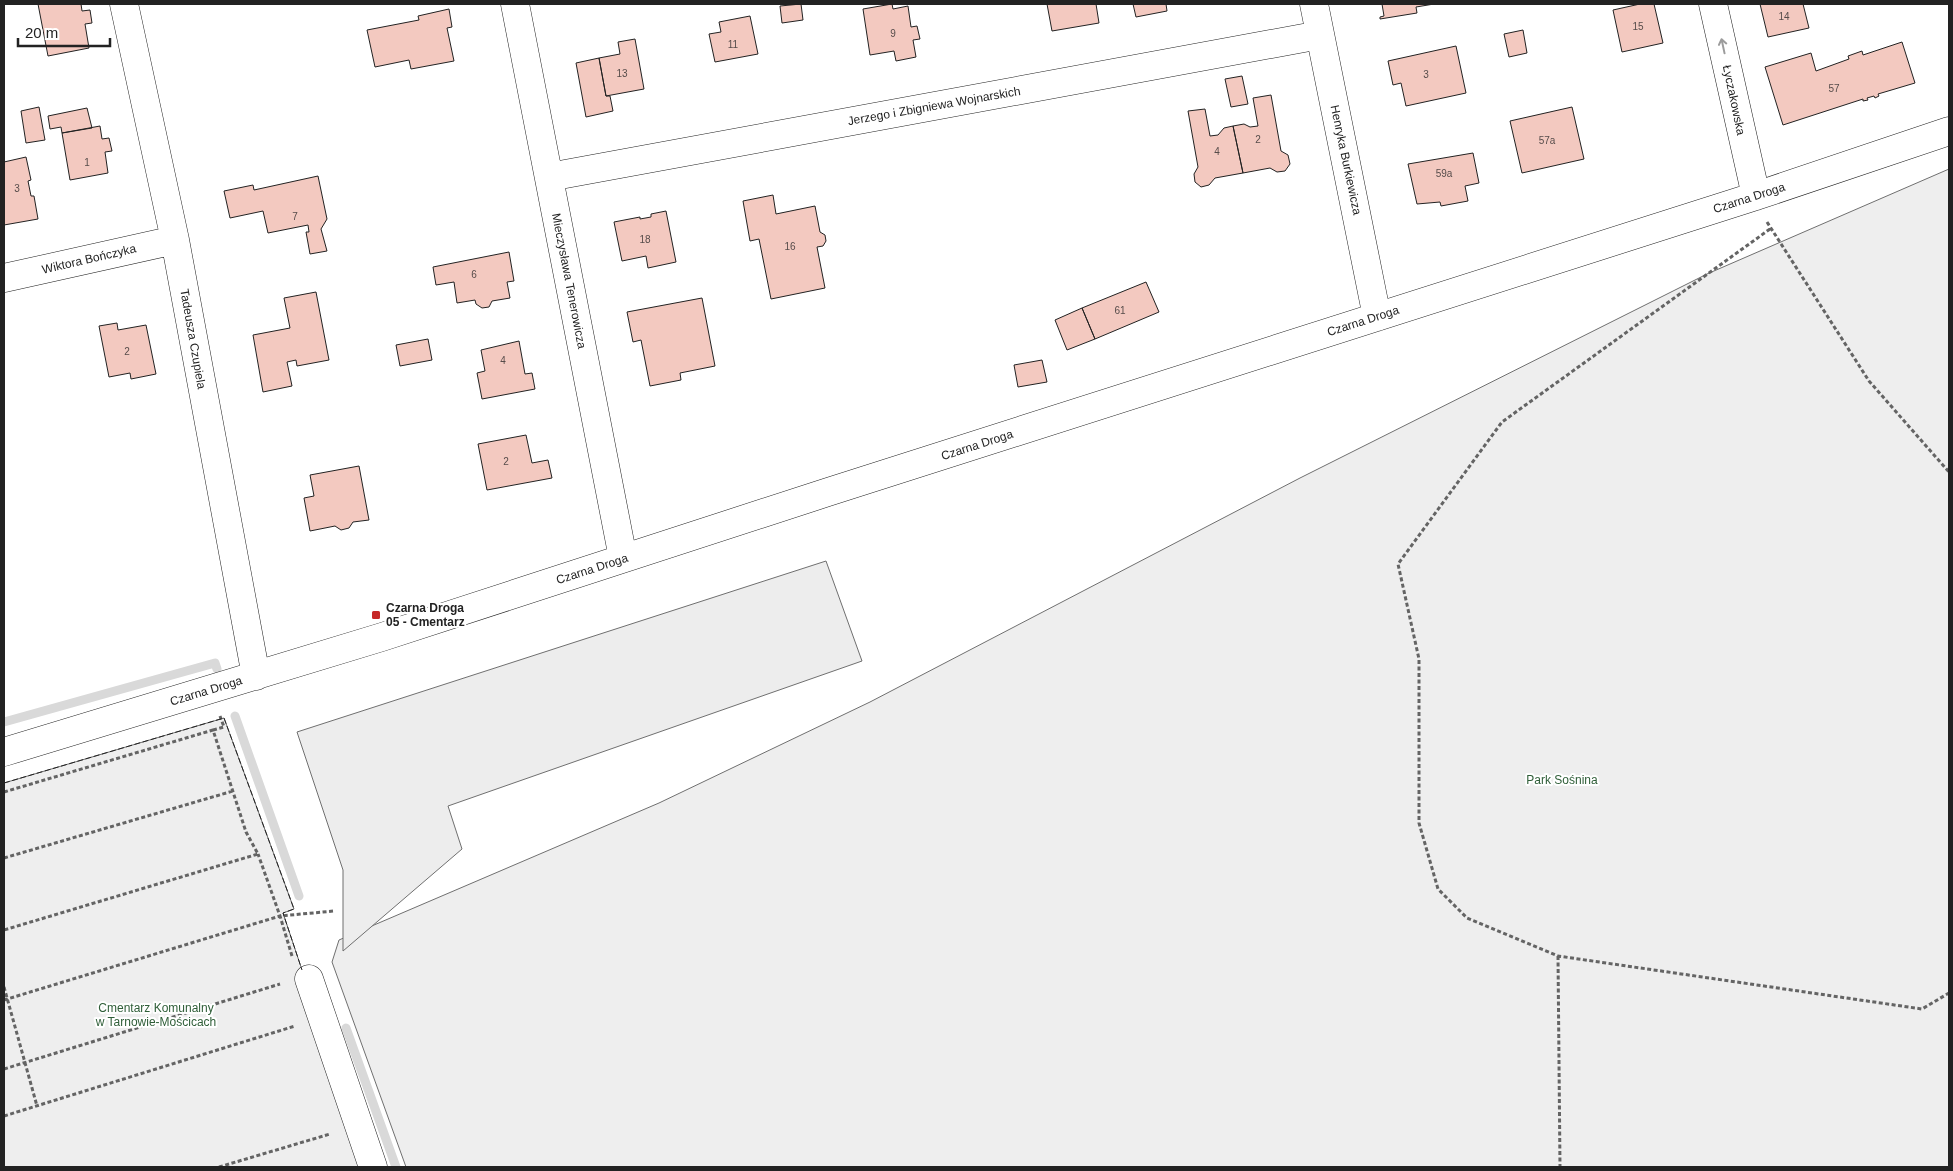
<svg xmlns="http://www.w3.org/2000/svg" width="1953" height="1171" font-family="Arial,sans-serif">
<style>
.green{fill:#eee;stroke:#6f6f6f}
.parking{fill:#ededed;stroke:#6f6f6f}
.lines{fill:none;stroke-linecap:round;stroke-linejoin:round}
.stream{stroke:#d9d9d9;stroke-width:9}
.building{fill:#f3c9c0;stroke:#222}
.minor-casing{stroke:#222;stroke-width:29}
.path{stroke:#646464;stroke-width:3;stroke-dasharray:4 2.5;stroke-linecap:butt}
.minor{stroke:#fff;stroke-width:28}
.fence{stroke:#222;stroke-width:1;stroke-dasharray:6 2.5;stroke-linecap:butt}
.oneway{stroke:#9c9c9c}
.poi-dot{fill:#c62828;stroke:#fff;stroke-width:2}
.labels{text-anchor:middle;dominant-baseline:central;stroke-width:4;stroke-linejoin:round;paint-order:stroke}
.number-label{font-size:10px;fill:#564c4a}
.street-label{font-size:12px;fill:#222;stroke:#fff}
.poi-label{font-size:12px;font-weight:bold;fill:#222;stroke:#fff;text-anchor:start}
.park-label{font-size:12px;fill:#2f5e38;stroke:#fff}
</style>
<rect width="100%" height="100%" fill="#fff"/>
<!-- green -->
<path class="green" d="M1949,169V1167H406L332,962L339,940L659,803L870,702L1300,478L1707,274Z
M224,718L294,909L283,913L304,976L381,1167H4V783Z"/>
<!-- parking -->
<path class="parking" d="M826,561L862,661L448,806L462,849L343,951V870L297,732Z"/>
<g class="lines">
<!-- stream -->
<path class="stream" d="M235,716L299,896
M4,722L215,663L217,669
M346,1028L396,1167"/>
</g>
<!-- building -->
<path class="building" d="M38,4H81L82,11L90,10L92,23L85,24L89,48L48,56Z
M801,4L803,20L782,23L780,6Z
M892,4L893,9L908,6L911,27L917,26L920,39L913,40L916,57L896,61L894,51L870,55L863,9Z
M1047,4H1096L1099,23L1052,31Z
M1133,4H1166L1167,11L1136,17Z
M1382,4H1434L1416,7L1417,13L1380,19V17L1384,16Z
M1640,4H1654L1663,43L1622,52L1613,10Z
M1760,4H1803L1809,28L1768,37Z
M449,9L452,27L447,28L454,61L411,69L409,60L375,67L367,30L419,20L418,16Z
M750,16L758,54L715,62L709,34L721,32L719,22Z
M1523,30L1527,53L1509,57L1504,34Z
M635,39L644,89L606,96L599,58L620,54L618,42Z
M1902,42L1915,83L1878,94L1879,96L1875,98L1874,96L1867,98L1868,100L1863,101V99L1783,125L1765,67L1811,53L1816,71L1849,59L1848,56L1862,51L1863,55Z
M1456,46L1466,93L1406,106L1401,83L1393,85L1388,61Z
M599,58L606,96H610L613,111L586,117L576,63Z
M1242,76L1248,104L1231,107L1225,79Z
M1271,95L1281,151L1288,155L1290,164L1285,171L1277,172L1270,168L1243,173L1233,126L1244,124L1250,127L1258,126L1253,98Z
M39,107L45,140L26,143L21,111Z
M1572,107L1584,159L1522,173L1510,121Z
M87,108L92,128L62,133L61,127L50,129L48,116Z
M1205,109L1210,136L1218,135L1224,128L1233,126L1243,173L1215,178L1209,185L1201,187L1195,182L1194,174L1198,167L1188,111Z
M100,126L102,139L109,138L112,151L105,152L108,173L70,180L62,133Z
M1473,153L1479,183L1465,186L1468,201L1441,206L1440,202L1417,204L1408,164Z
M26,157L31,180L28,181L31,196H34L38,219L4,225V162Z
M318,176L327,219L321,229L327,251L310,254L306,232H309L308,225L268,233L263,211L230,218L224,191L253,185L254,190Z
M773,195L776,214L815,206L820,232L825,235L826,241L823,246L817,247L825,288L771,299L759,239L750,241L743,201Z
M666,211L676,262L648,268L646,256L622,261L614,222L640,217V219L651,217V214Z
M509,252L514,281L507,282L510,298L492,301L489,307L482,308L476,304L475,300L457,303L454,282L436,285L433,267Z
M1146,282L1159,312L1095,339L1082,308Z
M316,292L329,360L297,366L296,360L287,362L292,386L263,392L253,335L290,328L284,298Z
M702,298L715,366L680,373L681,380L650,386L641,340L633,342L627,312Z
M1082,308L1095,339L1067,350L1055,320Z
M117,323L118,330L146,325L156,374L131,379L130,373L109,377L99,326Z
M428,339L432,360L400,366L396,345Z
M519,341L525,374L532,373L535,389L482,399L477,373L485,371L481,350Z
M1042,360L1047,382L1018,387L1014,365Z
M526,435L532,463L548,460L552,478L487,490L478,444Z
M359,466L369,520L353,522L349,528L341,530L335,526L310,531L304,498L314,496L310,475Z"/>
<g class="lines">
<!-- minor casing -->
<g class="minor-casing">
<path id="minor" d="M124,4L175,240L256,676
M515,4L623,558
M1314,4L1377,317
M1713,4L1756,196
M549,177L1320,35
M4,278L175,240
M4,752L382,637L828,492L1756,196L1949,131
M309,979L373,1167"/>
</g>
<!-- path -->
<path class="path" d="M1767,222L1869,381L1949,472
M1770,229L1502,422L1398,564L1419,659V823L1438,889L1467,918L1558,956L1922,1009L1949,993
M213,730L224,727L220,716
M4,792L213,730L246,832L258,854L4,930
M4,858L233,791
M292,956L280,916L334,911
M1558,956L1560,1167
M4,987L37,1106
M4,1000L280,916L258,854
M4,1069L280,984
M4,1116L295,1026
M219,1167L330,1134"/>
<!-- minor -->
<use href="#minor" class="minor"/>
<!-- fence -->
<path class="fence" d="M4,783L224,718L294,909L283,913L302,970"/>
</g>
<!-- one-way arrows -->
<defs><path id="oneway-shaft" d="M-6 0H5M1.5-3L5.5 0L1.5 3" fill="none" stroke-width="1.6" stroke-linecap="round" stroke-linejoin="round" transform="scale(1.25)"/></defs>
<use class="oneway" href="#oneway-shaft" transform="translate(1723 46) rotate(-102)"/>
<!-- markers -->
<rect class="poi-dot" x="371" y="610" width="10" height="10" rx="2.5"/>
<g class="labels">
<!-- number labels -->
<g class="number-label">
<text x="1784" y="16">14</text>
<text x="1638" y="26">15</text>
<text x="893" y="33">9</text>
<text x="733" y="44">11</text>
<text x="622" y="73">13</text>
<text x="1426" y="74">3</text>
<text x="1834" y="88">57</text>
<text x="1258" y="139">2</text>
<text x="1547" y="140">57a</text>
<text x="1217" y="151">4</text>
<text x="87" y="162">1</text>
<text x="1444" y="173">59a</text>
<text x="17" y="188">3</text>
<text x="295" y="216">7</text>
<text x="645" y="239">18</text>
<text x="790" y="246">16</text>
<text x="474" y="274">6</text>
<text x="1120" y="310">61</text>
<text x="127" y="351">2</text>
<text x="503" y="360">4</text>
<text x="506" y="461">2</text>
</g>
<!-- street labels -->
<g class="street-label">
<text transform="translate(1734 100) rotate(78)">Łyczakowska</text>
<text transform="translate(934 106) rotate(-10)">Jerzego i Zbigniewa Wojnarskich</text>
<text transform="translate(1346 160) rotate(78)">Henryka Burkiewicza</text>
<text transform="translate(1749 198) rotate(-18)">Czarna Droga</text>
<text transform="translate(89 259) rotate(-13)">Wiktora Bończyka</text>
<text transform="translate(569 281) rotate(79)">Mieczysława Tenerowicza</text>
<text transform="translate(1363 321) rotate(-18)">Czarna Droga</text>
<text transform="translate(193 339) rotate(80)">Tadeusza Czupiela</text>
<text transform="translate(977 445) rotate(-18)">Czarna Droga</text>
<text transform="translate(592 569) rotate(-18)">Czarna Droga</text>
<text transform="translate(206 691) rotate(-17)">Czarna Droga</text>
</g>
<!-- poi labels -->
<g class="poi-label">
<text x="386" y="608">Czarna Droga<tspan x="386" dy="14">05 - Cmentarz</tspan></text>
</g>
<!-- park labels -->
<g class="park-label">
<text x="1562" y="780">Park Sośnina</text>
<text x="156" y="1008">Cmentarz Komunalny<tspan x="156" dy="14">w Tarnowie-Mościcach</tspan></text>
</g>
</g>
<!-- border -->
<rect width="1953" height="1171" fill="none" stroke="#222222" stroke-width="10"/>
<!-- scale -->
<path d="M18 38v8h92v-8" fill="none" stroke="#222222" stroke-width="2.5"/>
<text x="25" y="38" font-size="15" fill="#222222" stroke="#ffffff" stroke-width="4" paint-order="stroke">20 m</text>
</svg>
